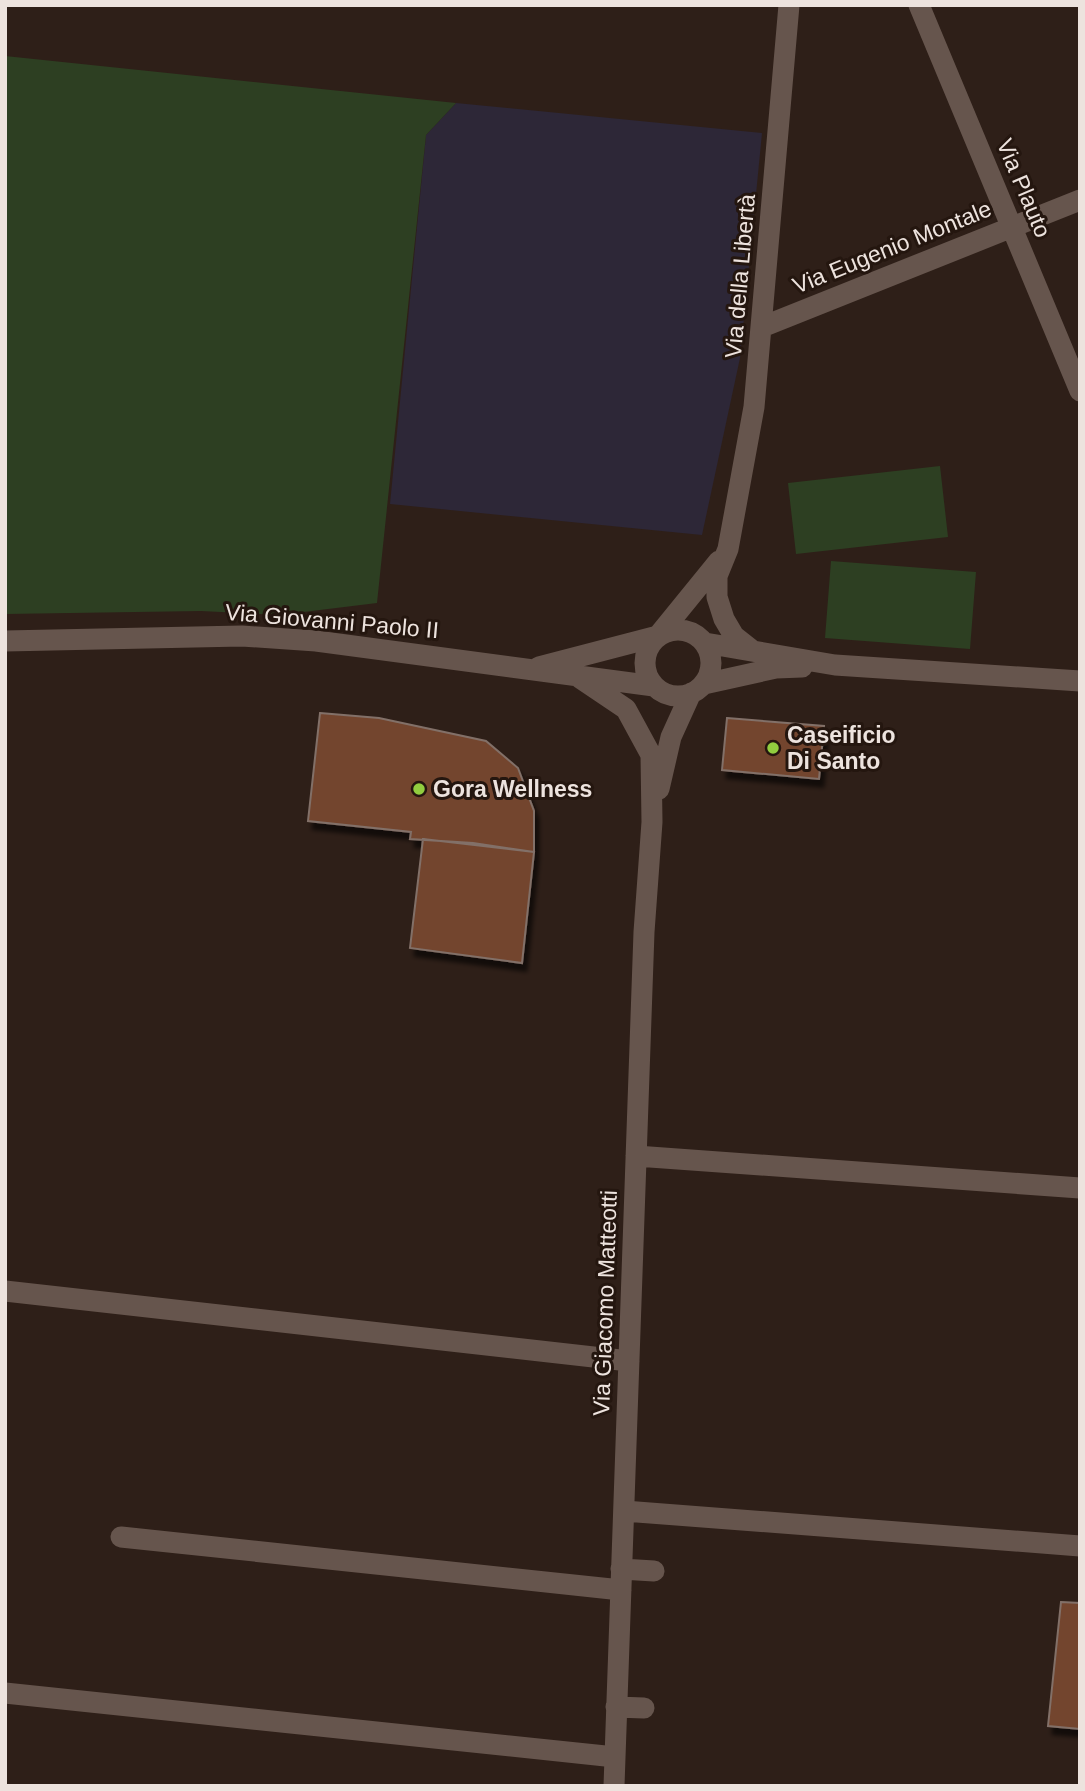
<svg xmlns="http://www.w3.org/2000/svg" width="1085" height="1791" font-family="Helvetica,sans-serif">
<style>
.industrial{fill:#2d2737}
.green{fill:#2d3f22}
.building{fill:#73452e;stroke:#827068;stroke-width:2;filter:url(#shadow)}
.lines{fill:none;stroke-linecap:round;stroke-linejoin:round}
.minor{stroke:#66554d;stroke-width:21}
.poi-dot{fill:#91cd3f;stroke:#24160f;stroke-width:2.5}
.labels{text-anchor:middle;dominant-baseline:central;stroke-width:6;stroke-linejoin:round;paint-order:stroke}
.street-label{font-size:23px;fill:#ede3de;stroke:#24160f}
.poi-label{font-size:23px;font-weight:bold;fill:#ede3de;stroke:#24160f;text-anchor:start}
</style>
<defs>
<filter id="shadow"><feDropShadow dx="4.5" dy="8" stdDeviation="2" flood-color="#0009"/></filter>
</defs>
<rect width="100%" height="100%" fill="#2e1f18"/>
<!-- industrial -->
<path class="industrial" d="M456,103L762,133L740,358L702,535L390,504L426,135Z"/>
<!-- green -->
<path class="green" d="M5,56L456,103L426,135L377,603L279,615L201,611L5,614Z
M940,466L948,537L796,554L788,483Z
M831,561L976,572L970,649L825,638Z"/>
<!-- building -->
<path class="building" d="M320,713L379,718L486,741L518,768L534,811V852L473,843L410,839L411,832L308,821Z
M727,718L824,726L819,779L722,770Z
M423,839L534,852L522,963L410,948Z
M1061,1602L1080,1603V1729L1048,1726Z"/>
<g class="lines">
<!-- minor -->
<path class="minor" d="M919,5L1080,391
M762,327L1080,200
M645 663a33 33 0 1 1 66 0a33 33 0 1 1-66 0Z
M5,641L242,636L316,641L654,686
M705,643L835,665L1080,681
M753,651L734,636L724,619L717,597V576L728,549L754,407L789,5
M539,667L658,636L719,561
M580,678L626,709L651,755L652,822L644,932L614,1786
M704,684L776,668L802,667
M659,789L671,737L691,693
M636,1156L1080,1188
M5,1291L629,1361
M624,1511L1080,1546
M121,1537L621,1590
M621,1569L654,1571
M5,1693L615,1757
M616,1707L644,1708"/>
</g>
<!-- markers -->
<g class="poi-dot">
<circle cx="773" cy="748" r="7"/>
<circle cx="419" cy="789" r="7"/>
</g>
<g class="labels">
<!-- street labels -->
<g class="street-label">
<text transform="translate(1024 188) rotate(67)">Via Plauto</text>
<text transform="translate(892 247) rotate(-22)">Via Eugenio Montale</text>
<text transform="translate(740 276) rotate(-85)">Via della Libertà</text>
<text transform="translate(332 621) rotate(5)">Via Giovanni Paolo II</text>
<text transform="translate(605 1303) rotate(-88)">Via Giacomo Matteotti</text>
</g>
<!-- poi labels -->
<g class="poi-label">
<text x="787" y="735">Caseificio<tspan x="787" dy="26">Di Santo</tspan></text>
<text x="433" y="789">Gora Wellness</text>
</g>
</g>
<!-- border -->
<rect width="1085" height="1791" fill="none" stroke="#ede3de" stroke-width="14"/>
</svg>
